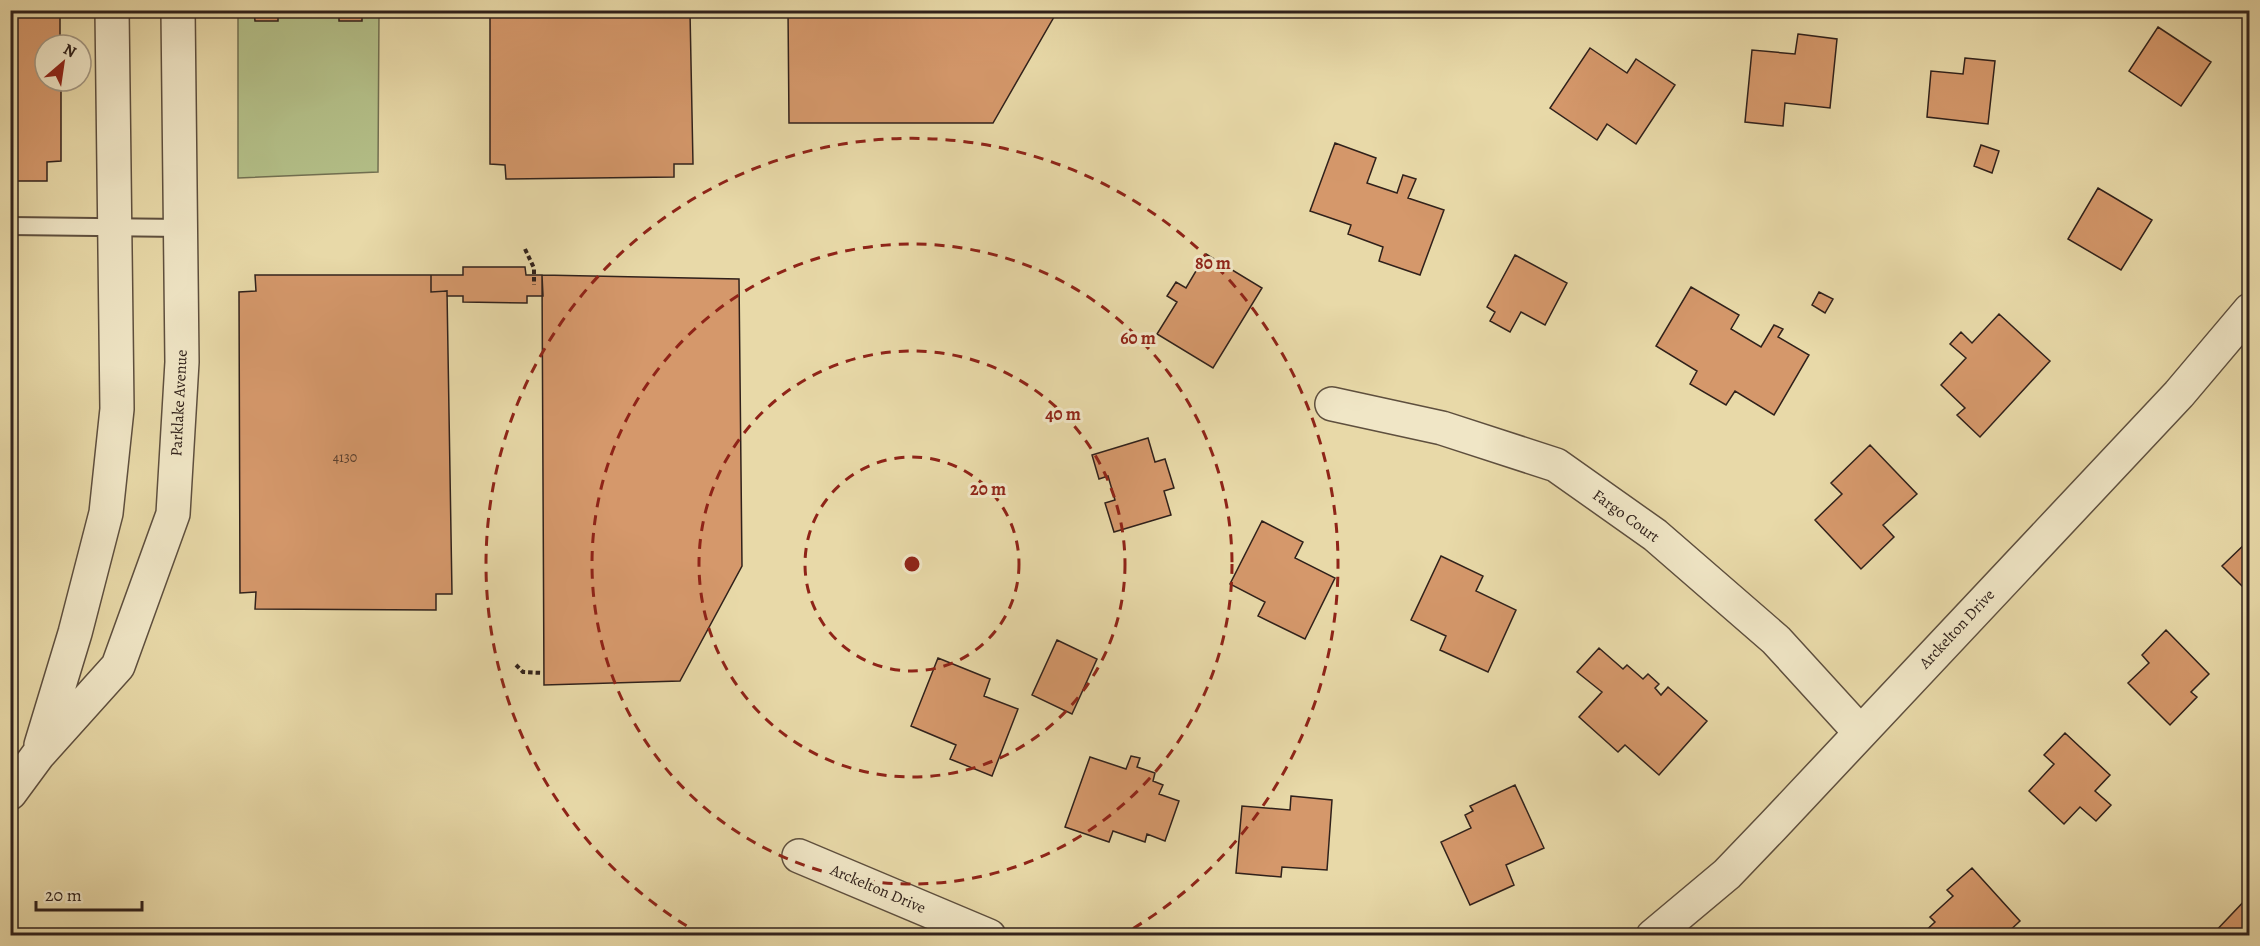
<svg xmlns="http://www.w3.org/2000/svg" width="2260" height="946" font-family="Alegreya,serif">
<style>
.green{fill:#b4c089;stroke:#727052;stroke-width:1.5}
.building{fill:#d5986b;stroke:#30211b;stroke-width:1.5}
.lines{fill:none;stroke-linecap:round;stroke-linejoin:round}
.service-casing{stroke:#5e4f3e;stroke-width:20}
.minor-casing{stroke:#5e4f3e;stroke-width:36}
.path{stroke:#30211b;stroke-width:4;stroke-dasharray:4.5 3;stroke-linecap:butt}
.service{stroke:#f0e6c6;stroke-width:16}
.minor{stroke:#f0e6c6;stroke-width:33}
.ring{fill:none;stroke:#8f2418;stroke-width:3;stroke-dasharray:10 8}
.labels{text-anchor:middle;dominant-baseline:central;stroke-width:6;stroke-linejoin:round;paint-order:stroke}
.number-label{font-size:14px;fill:#593f2f}
.street-label{font-size:16px;fill:#30211b;stroke:#f0e6c6}
.centre{fill:#8f2418;stroke:#f0e6c6;stroke-width:3}
.ring-label{font-size:18px;text-anchor:middle;font-weight:bold;fill:#8f2418;stroke:#f0e6c6;stroke-width:6;stroke-linejoin:round;paint-order:stroke}
</style>
<rect width="100%" height="100%" fill="#e8d9a8"/>
<filter id="stains"><feTurbulence type="fractalNoise" baseFrequency=".00333" numOctaves="4"/><feColorMatrix values="0 0 0 0 .2 0 0 0 0 .09 0 0 0 0 .02 0 0 0 .5 -.17"/></filter>
<radialGradient id="worn" r=".72"><stop offset=".6" stop-color="#630" stop-opacity="0"/><stop offset="1" stop-color="#630" stop-opacity=".3"/></radialGradient>
<!-- green -->
<path class="green" d="M238,11H379L378,172L238,178Z"/>
<!-- building -->
<path class="building" d="M10,10L60,13V45H45V81H61V161L47,162V181H10Z
M254,10H278V21H255Z
M339,10H362V21H339Z
M506,10L690,12L693,164H674V177L506,179L505,165L490,164V12Z
M788,10H1058L993,123H789Z
M2158,27L2211,62L2181,106L2129,71Z
M1798,34L1837,39L1830,108L1785,103L1783,126L1745,122L1752,50L1795,54Z
M1590,48L1627,73L1636,59L1675,85L1636,144L1607,124L1597,140L1550,108Z
M1965,58L1995,61L1988,124L1927,117L1931,71L1963,74Z
M1335,143L1376,158L1367,183L1397,193L1403,175L1416,179L1408,198L1444,210L1420,275L1379,261L1383,247L1348,234L1351,225L1310,211Z
M1981,145L1999,151L1992,173L1974,166Z
M2098,188L2152,220L2121,270L2068,239Z
M1206,254L1262,288L1213,368L1157,334L1177,302L1167,296L1176,282L1186,288Z
M1515,255L1567,283L1545,325L1521,312L1510,332L1490,321L1495,312L1487,307Z
M463,267H525L526,275H542L543,296H527V303L463,302V296H447V291L431,292V275H463Z
M255,275H431V292L447,291L452,594H436V610L255,609L256,592L240,593L239,292L256,291Z
M542,275L739,279L742,566L680,681L544,685Z
M1691,287L1739,315L1731,329L1761,347L1774,325L1783,329L1778,337L1809,355L1774,415L1735,391L1726,405L1690,384L1697,371L1656,346Z
M1819,292L1833,299L1825,313L1812,305Z
M1999,314L2050,361L1980,437L1957,415L1965,408L1941,385L1966,358L1950,344L1961,332L1972,343Z
M10,435H17V469L10,512Z
M1148,438L1155,462L1165,459L1174,488L1164,491L1171,515L1114,532L1105,503L1115,500L1108,476L1099,479L1092,455Z
M1870,445L1917,494L1883,525L1894,537L1861,569L1815,520L1842,494L1831,483Z
M1262,521L1303,542L1295,558L1335,578L1305,639L1258,616L1265,602L1230,584Z
M2250,539V594L2222,566Z
M1441,556L1483,576L1476,591L1516,610L1488,672L1440,650L1446,636L1411,620Z
M2166,630L2209,674L2191,692L2197,697L2170,725L2128,683L2149,663L2142,655Z
M1057,640L1097,659L1072,714L1032,695Z
M1599,648L1623,669L1627,665L1643,679L1648,674L1659,684L1655,688L1661,695L1668,687L1707,721L1659,775L1625,745L1618,752L1579,717L1602,692L1577,672Z
M938,658L990,679L984,696L1018,709L992,776L950,759L956,745L911,726Z
M2065,733L2110,775L2095,791L2111,805L2096,821L2080,807L2064,824L2029,791L2054,764L2044,755Z
M1131,756L1140,758L1137,767L1155,773L1153,781L1163,785L1159,794L1179,801L1165,841L1147,834L1145,842L1113,831L1109,842L1065,827L1090,757L1126,769Z
M1515,785L1544,848L1506,865L1514,885L1470,905L1441,842L1471,828L1465,815L1473,811L1470,806Z
M1291,796L1332,800L1327,870L1282,867L1281,877L1236,873L1242,806L1290,810Z
M1972,868L2020,921L2004,936H1920L1935,922L1930,917L1953,896L1947,890Z
M2250,895V936H2211Z"/>
<g class="lines">
<!-- service casing -->
<g class="service-casing">
<path id="service" d="M10,226L182,228"/>
</g>
<!-- minor casing -->
<g class="minor-casing">
<path id="minor" d="M1332,404L1442,428L1556,465L1655,535L1776,640L1860,732
M41,745L75,633L106,513L117,409L112,10
M10,793L38,755L118,666L173,514L182,362L178,10
M799,856L989,936
M1653,936L1727,874L1773,826L2179,394L2250,310"/>
</g>
<!-- path -->
<path class="path" d="M525,249L534,268V285
M516,665L523,672L543,673"/>
<!-- service -->
<use href="#service" class="service"/>
<!-- minor -->
<use href="#minor" class="minor"/>
</g>
<!-- distance rings -->
<g class="ring">
<circle cx="912" cy="564" r="107"/>
<circle cx="912" cy="564" r="213"/>
<circle cx="912" cy="564" r="320"/>
<path d="M702 935A426 426 0 1 1 1122 935"/>
</g>
<g class="labels">
<!-- number labels -->
<g class="number-label">
<text x="345" y="457">4130</text>
</g>
<!-- street labels -->
<g class="street-label">
<text transform="translate(179 403) rotate(-87)">Parklake Avenue</text>
<text transform="translate(1626 516) rotate(36)">Fargo Court</text>
<text transform="translate(1957 629) rotate(-47)">Arckelton Drive</text>
<text transform="translate(878 889) rotate(23)">Arckelton Drive</text>
</g>
</g>
<circle cx="912" cy="564" r="9" class="centre"/>
<g class="ring-label">
<text x="1213" y="269">80 m</text>
<text x="1138" y="344">60 m</text>
<text x="1063" y="420">40 m</text>
<text x="988" y="495">20 m</text>
</g>
<!-- margin -->
<rect width="2260" height="946" fill="none" stroke="#e8d9a8" stroke-width="36"/>
<rect x="12" y="12" width="2236" height="922" fill="none" stroke="#30211b" stroke-width="3"/>
<rect x="18" y="18" width="2224" height="910" fill="none" stroke="#30211b" stroke-width="1.5"/>
<!-- north arrow -->
<g transform="translate(63 63) rotate(29)"><circle r="28" fill="#f0e6c6" stroke="#a39782" stroke-width="1.5"/>
<path d="M0-4.5L10 22L0 15L-10 22Z" fill="#8f2418"/>
<text y="-9" font-size="16" font-weight="bold" text-anchor="middle" fill="#30211b">N</text>
</g>
<!-- scale -->
<path d="M36 901v9h106v-9" fill="none" stroke="#30211b" stroke-width="3"/>
<text x="45" y="901" font-size="18" fill="#30211b" stroke="#f0e6c6" stroke-width="4.5" paint-order="stroke">20 m</text>
<rect width="100%" height="100%" filter="url(#stains)"/>
<rect width="100%" height="100%" fill="url(#worn)"/>
</svg>
